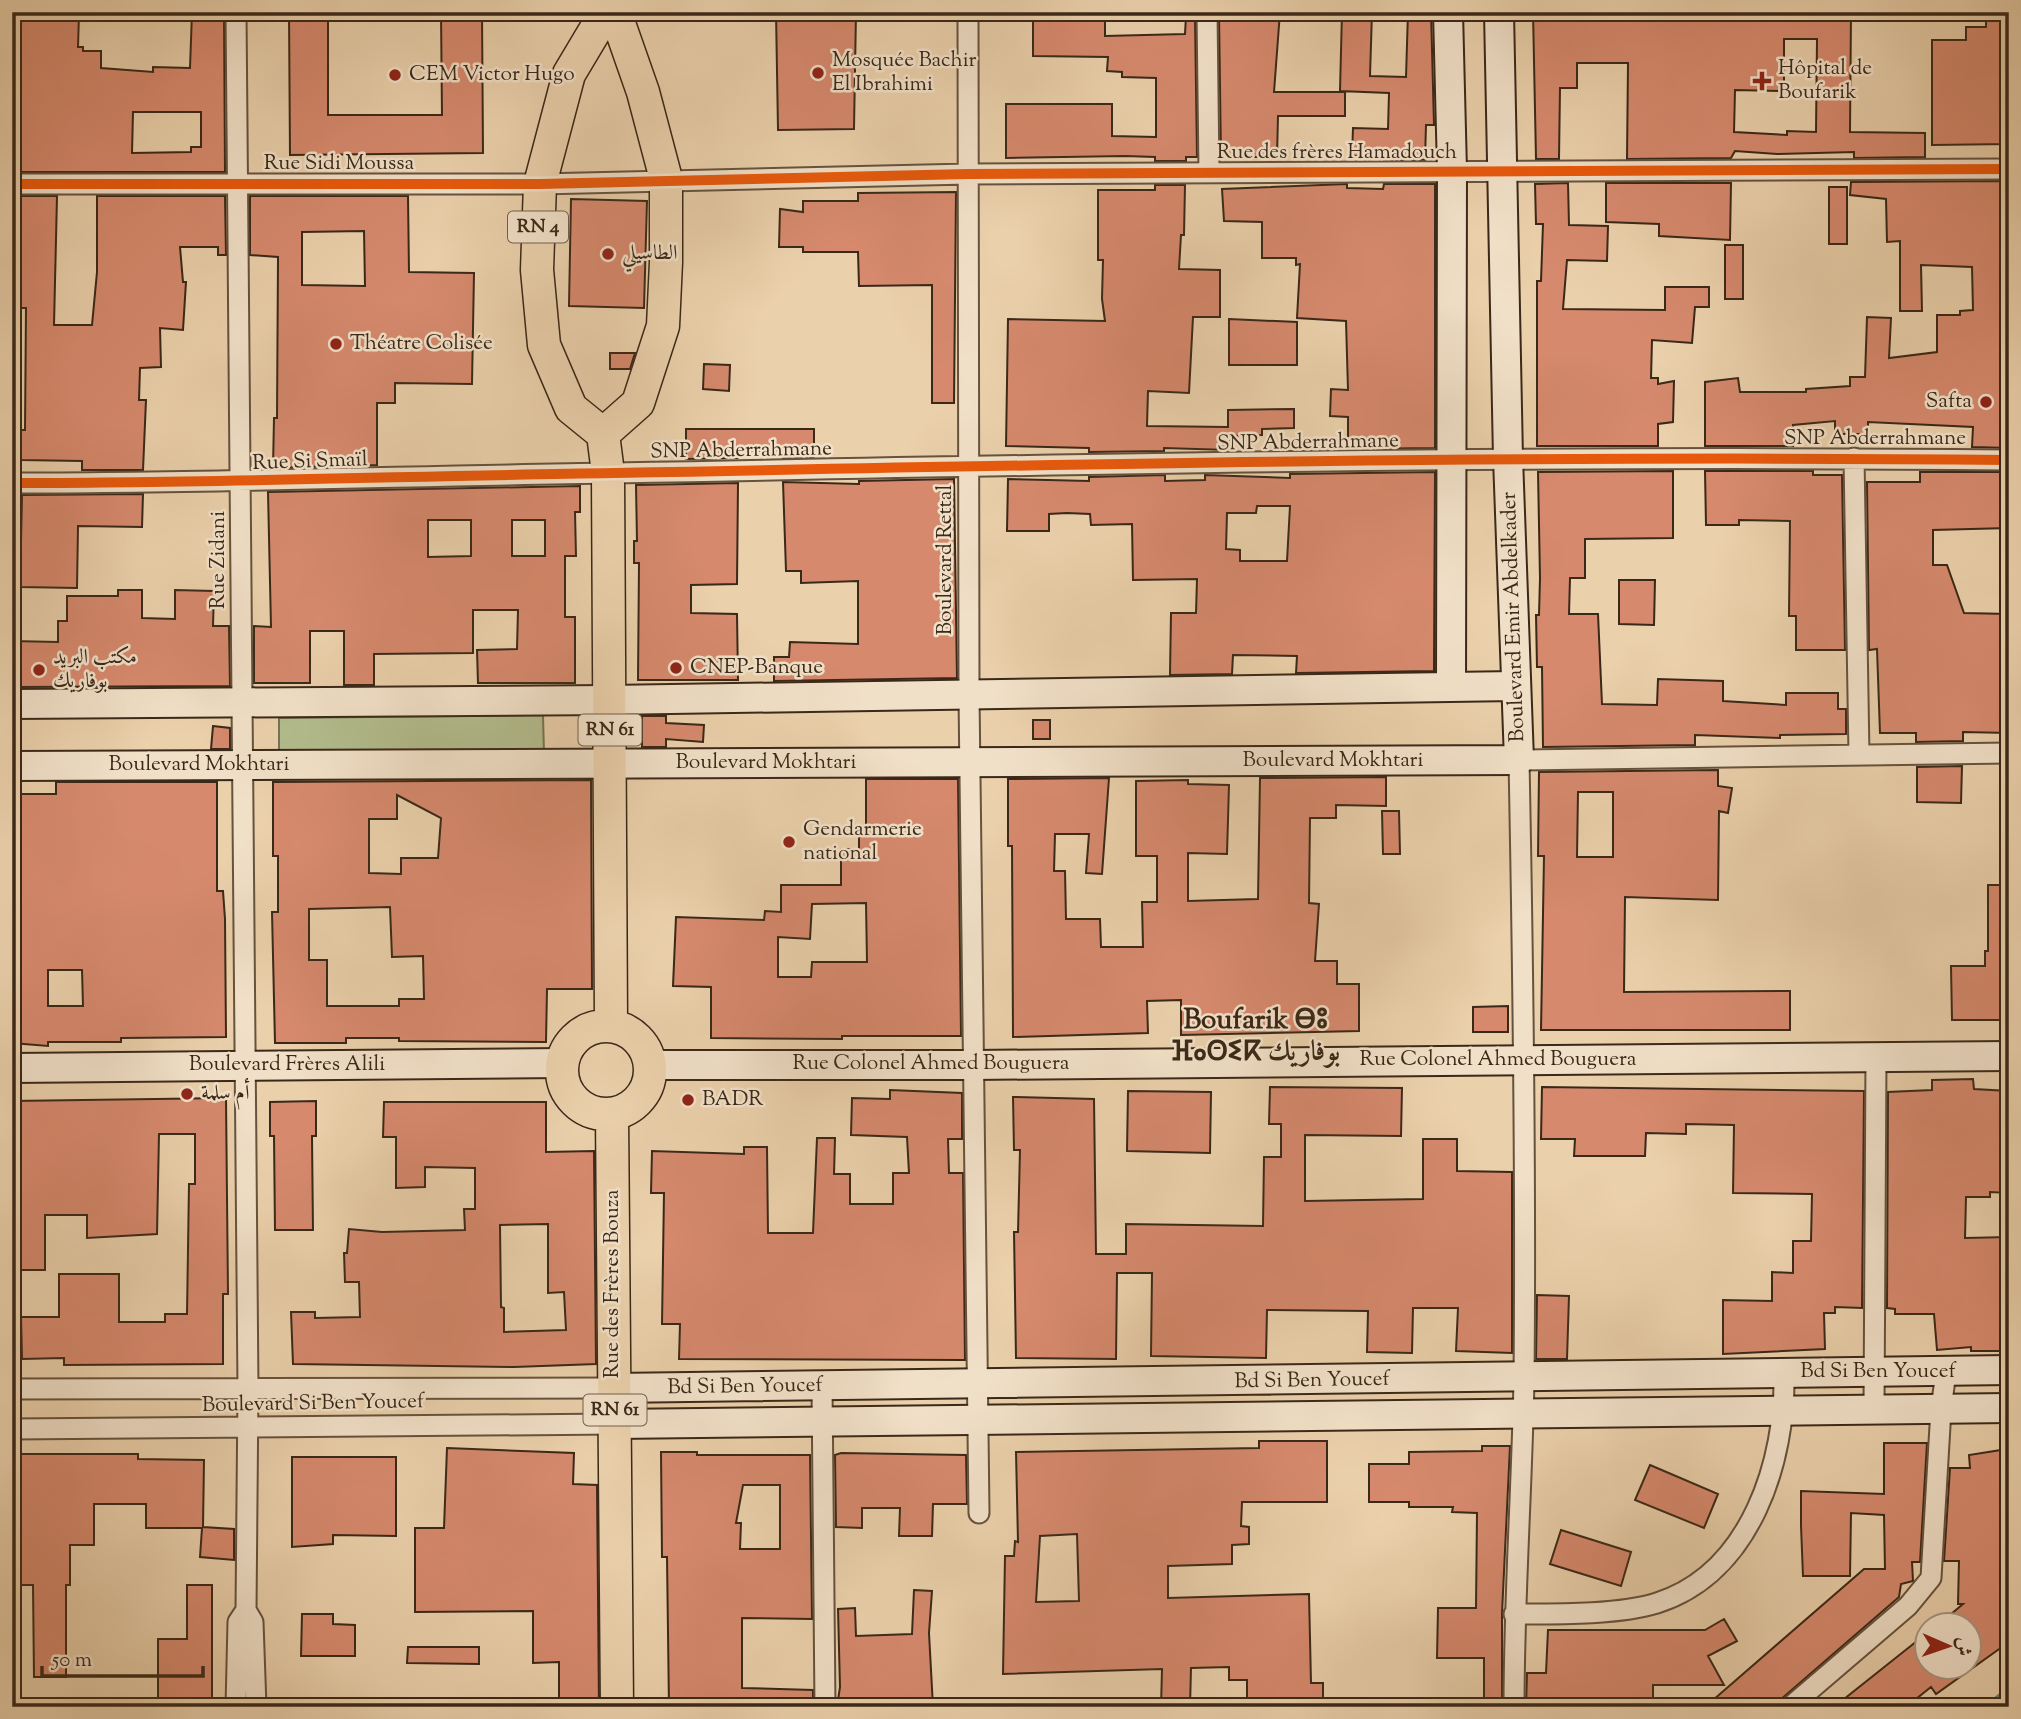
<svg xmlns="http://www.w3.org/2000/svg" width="2021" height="1719" font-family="'Sorts Mill Goudy',Amiri,'Noto Sans Tifinagh',serif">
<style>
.green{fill:#b2bc8d;stroke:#767252;stroke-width:2}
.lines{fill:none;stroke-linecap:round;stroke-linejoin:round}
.stream{stroke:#727e6f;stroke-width:6}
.building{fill:#d6896d;stroke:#3a2818;stroke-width:2;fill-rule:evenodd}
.street-casing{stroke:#66523d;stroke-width:23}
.secondary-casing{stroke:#3a2818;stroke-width:32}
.primary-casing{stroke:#3a2818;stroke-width:35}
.street{stroke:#f1e0c8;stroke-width:19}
.secondary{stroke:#f1e0c8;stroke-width:28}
.primary{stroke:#ead0ab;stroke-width:32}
.cycleway-casing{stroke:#f1e0c8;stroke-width:15}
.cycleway{stroke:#e8590c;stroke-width:10}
.poi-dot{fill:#8f2418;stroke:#f1e0c8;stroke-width:2.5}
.labels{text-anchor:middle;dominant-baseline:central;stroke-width:5;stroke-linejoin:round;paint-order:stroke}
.shield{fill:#f1e0c8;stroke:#715f4d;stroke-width:2}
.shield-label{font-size:19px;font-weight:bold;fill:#3a2818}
.poi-label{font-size:21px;fill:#3a2818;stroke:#f1e0c8;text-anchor:start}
.street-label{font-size:21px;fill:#3a2818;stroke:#f1e0c8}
.district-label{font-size:28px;font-weight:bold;fill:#3a2818;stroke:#f1e0c8}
</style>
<rect width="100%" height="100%" fill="#ead0ab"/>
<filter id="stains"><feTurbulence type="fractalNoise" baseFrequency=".00286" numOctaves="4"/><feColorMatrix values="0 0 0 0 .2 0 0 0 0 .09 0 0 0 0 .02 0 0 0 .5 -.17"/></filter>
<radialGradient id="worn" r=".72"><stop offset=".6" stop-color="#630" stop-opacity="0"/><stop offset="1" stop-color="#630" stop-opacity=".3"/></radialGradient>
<!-- green -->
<path class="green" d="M543,715L544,753L279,756V718Z"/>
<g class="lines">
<!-- stream -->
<path class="stream" d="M1987,1707L2009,1689"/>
</g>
<!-- building -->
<path class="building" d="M17,12L79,14L78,47H83V51H101V68L153,72V67L190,68L192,12H224L225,172H17ZM133,112H201V147H191V152L132,153Z
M289,12H328V115H442L441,12H482L483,153L290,155Z
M776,12H856L854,129L778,130Z
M1033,12H1105V36L1185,34L1186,16H1195L1197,157H1186V161H1155V157L1125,156L1006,158V104H1112V136L1156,137V78L1122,77V72L1107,71L1108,57L1033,56Z
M1244,12H1280L1274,92H1345V116H1278L1277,157H1221L1219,17H1244Z
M1342,12H1372L1370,76L1406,77L1408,12H1431L1434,125H1426L1425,160H1384V156H1352L1353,128L1388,129L1389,93L1340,91Z
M1533,12H1851L1850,132L1925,133V157L1854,158V152L1777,154L1735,151L1731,158L1627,159L1628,63H1577V88H1560L1559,159H1536ZM1784,39H1817L1816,132L1787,131V135L1734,132L1735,90L1784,91Z
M1986,12H2009V144L1932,145V40H1966V27H1986Z
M2009,181V448L1972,447L1973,427L1868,422V434H1835V421L1793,425V446H1705V382L1738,378L1740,392H1806V389L1850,386V377H1865L1867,317L1891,318L1889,358L1937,352V315H1960V311L1973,310L1972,267L1921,265L1922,311H1900V241L1887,242L1886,199L1850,195L1851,182Z
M1568,183L1569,225L1608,226L1607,261L1567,260L1563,309L1665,310V287H1709V307H1695L1692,343L1652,340L1651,378H1658V384L1674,381L1673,422L1658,424V446H1537V281H1541L1543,224H1536L1535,184Z
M1606,183H1731L1730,240L1659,236V224L1606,222Z
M1347,184V188L1383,189L1384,184H1435V448L1348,449V417L1330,416L1331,389L1348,390L1346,321L1297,318L1300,264L1296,265V258H1262V222L1224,221L1222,189Z
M1155,185H1185L1184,235H1181L1179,269L1220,270V317H1193L1189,393L1148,391L1147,426L1228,427V410L1294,409V428L1262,429V435L1230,436L1229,450L1164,448V451L1089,452V448L1006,446L1008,319L1105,321L1102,299L1103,260H1098V190H1155Z
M1829,187H1847V244H1829Z
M956,192L954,403H932V285L859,286L858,252H803V247H779L780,209L803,212V201H858V193Z
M17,196H57L54,325H92L97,272V196H225L226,255H218V247H180L183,282H186L183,330L160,328L161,367L140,368L139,400H146L143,470H82V461L21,460V430H25L26,308H21V282H17Z
M250,196H408L409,272L474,273L472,384L395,383V403H377V465L273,468L274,418H277L278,257L250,255ZM364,231L365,286L302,285V232Z
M571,199L647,201L644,308L569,306Z
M1725,245H1743V299H1725Z
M1229,319L1297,322V365H1229Z
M610,353H635L630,369H610Z
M704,364L730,365L729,391L703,389Z
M686,429H814V457L783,458V451H738V458L686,459Z
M1673,471V538L1585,539V578H1570L1569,614H1598L1602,704L1657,705L1658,679L1723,681V701L1786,705V693H1838V709H1846V734L1780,735V738L1695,735V745L1543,747L1542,667H1537L1536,615H1539L1540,578L1538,472Z
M1705,471H1813V475H1842L1845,650H1796V616H1789L1790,521L1739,520V525H1706Z
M1435,472L1434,671L1296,673L1297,656L1233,655L1232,674L1170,675L1171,613H1196L1197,579L1133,580L1132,524L1091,525L1090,514L1067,513L1049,514V531H1007L1008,479L1089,481V477L1165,475V481L1205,480V475L1290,478V474ZM1257,506H1290L1287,561H1240V550L1226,549L1227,513H1256Z
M1920,472H2009V528L1933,530V565H1947L1964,613L2009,614V733L1963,732V741L1916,742V733H1880L1877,649L1869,650L1867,482H1920Z
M954,479L957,678L774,681V657H789L790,642L858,644V581L801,583V571H786L783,482L859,484V481Z
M738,483L737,584L691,585V613L737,614L738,680H638L639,563H634V541H637L636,485Z
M580,486V512H575L576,556H565V617H575V683H478L477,650L517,649L518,610H473V653L374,654V685H344V631H310V683H254V626L271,627L268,492ZM428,520H471V556L428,557ZM512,520H545V556H512Z
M143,494L142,527L78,526L77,588L20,587L22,495Z
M1619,580H1655L1654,625L1619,624Z
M118,590H142V618L175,619V590L214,591L213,626H229L230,686L18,687L12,681V641L58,642V621H67V596H118Z
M642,716H666V723L704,725L703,742L666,739V747H642Z
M1033,720H1050V739H1033Z
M213,726L230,728V749H211Z
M1962,766L1961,803L1917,802V767Z
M1718,770V786L1732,788L1728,813L1719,811L1718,900L1625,897L1624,992L1790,991V1030H1541L1544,856H1538L1539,772ZM1578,792H1613V857H1577Z
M1386,777V806L1336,805V818H1310L1309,903L1319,904L1315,961H1337V984H1359V1031L1181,1035V1000L1147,1001L1148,1033L1013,1037L1012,846H1008V779L1109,778L1102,874L1086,873L1089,834H1055L1054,871H1065L1066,919H1100L1101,947H1143L1142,902H1157V856H1136V781L1188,780V784L1229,785L1227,854L1188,853V901L1258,899L1260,778Z
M866,779H958L961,1036H842V1039L711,1038V987L673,986L676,917L764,920L765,911L781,912V885H841V849H859V826H866ZM866,903L867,962H812L811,977H778V937L810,939L812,904Z
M591,780L592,989H547L546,1042L399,1041V1038H346V1043H275L272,912H278V856H273V782ZM397,795L441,818L438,858H401V874L369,873V819H397ZM390,907L392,957L423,956L424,999H399V1006H327V960H309V909Z
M56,782H217V891H223L225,919L226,1037L121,1038V1042H48V1046L12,1043V949H16L12,794H56ZM48,970H82L83,1006H48Z
M1382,811H1399L1400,854H1383Z
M1988,885H2009V1020H1952L1951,966H1985V951H1988Z
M1508,1006V1032H1473V1007Z
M1973,1079L1974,1089L2009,1091V1193L1990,1192V1197H1966L1965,1238L2009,1237V1351H1971V1347L1937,1350L1934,1314H1895V1309L1887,1308L1888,1092L1932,1090V1080Z
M1270,1087L1402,1088L1401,1136L1305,1135V1201L1423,1199V1139H1457V1171L1512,1172V1353L1456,1351L1458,1308H1413L1412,1353L1367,1352L1368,1311L1267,1310L1266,1358L1151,1356L1152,1273H1117L1116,1359L1016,1358L1014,1232H1018L1020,1150H1014L1013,1097L1094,1099L1096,1254H1126V1224L1263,1226L1264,1157H1281V1124H1269Z
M1542,1087L1864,1091L1862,1308L1835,1307V1313H1824L1825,1349L1723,1354V1300L1772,1301V1272L1793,1273V1241H1811L1812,1194L1733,1193L1734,1125L1686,1124V1134L1646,1133L1645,1156H1574L1575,1139H1541Z
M890,1090L962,1093V1139H948L949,1173H963L965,1360L679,1359L680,1324H662L664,1193H651L652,1151L744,1154V1147H767L768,1233H813L817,1138H835L834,1174H850V1204H893V1173H909L907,1137L851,1135L852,1098L890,1099Z
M1128,1091L1211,1092L1210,1153L1127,1151Z
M226,1098L228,1294H223V1364L64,1365V1358L22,1359L21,1317H59V1274H119V1322H165V1314H187L189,1184H195V1134H159L157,1234L87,1238V1215H45V1270H12V1101Z
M316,1101V1136H312L313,1230H275L274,1136H270V1102Z
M384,1102H546V1152L594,1151L596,1364L514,1367L293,1364L291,1312H315V1318L360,1317L359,1282H345L344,1253H347L349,1229L382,1232L465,1230L464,1209H475V1168L425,1167V1187L396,1188V1137H383ZM548,1224V1293L564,1292L566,1330L504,1332V1308L501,1307L500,1225Z
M1537,1295L1569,1296L1567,1359H1536Z
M1259,1441H1327V1502H1242L1241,1526L1249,1527V1544L1232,1545V1564L1168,1566V1598L1309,1594L1311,1683H1323V1707H1247V1680H1229V1667L1191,1668L1190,1707H1161L1162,1669L1003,1674L1005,1556H1014L1015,1541L1018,1542L1016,1452L1259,1448ZM1077,1534L1079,1601L1036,1602L1040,1536Z
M1884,1443H1927L1920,1562H1912L1913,1581L1901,1584L1899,1597L1772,1707H1705L1864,1569H1885L1884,1515L1851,1513L1850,1576H1803L1801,1526V1491L1884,1494Z
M1482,1446H1510L1502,1613V1707H1484V1658H1437L1438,1608H1476L1477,1513L1452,1512L1453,1507H1409V1502H1369V1464H1409V1452L1482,1451Z
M447,1448L574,1453L573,1484L597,1485L599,1707H559V1662L533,1663V1611L415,1612V1528H444Z
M2001,1450L2002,1512H2005L2003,1610H2009V1627L2004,1626L2002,1647L1936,1694L1931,1687L1906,1707H1834L1927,1633V1667H1969V1625H1938L1963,1604H1958L1959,1561H1944L1950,1468H1970L1969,1455Z
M661,1452H697V1455H810L812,1619L742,1618V1688L813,1690V1707H669L667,1557H662ZM743,1485H780V1549H740L741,1523H736Z
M841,1453L966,1455L967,1504H933L932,1536H899L900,1508H862V1528L836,1527L835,1455Z
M12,1454H138V1459L204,1460L203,1527L234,1529V1560L200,1557L202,1528H146V1504H94V1545H70V1585H66V1677H34L33,1585H18L19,1548H12Z
M292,1457H396V1536L333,1535V1544L292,1547Z
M1650,1465L1718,1494L1704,1528L1635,1500Z
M1561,1530L1631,1552L1621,1586L1550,1564Z
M187,1585H212V1707H158V1639H187Z
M914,1590L932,1591L929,1633L933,1707H837L840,1687L838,1609L855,1608L856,1636L912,1634Z
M302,1614H333V1624L355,1625V1656H301Z
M1724,1619L1737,1641L1708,1656L1724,1685H1653V1707H1526L1527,1673H1546L1548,1630H1705Z
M408,1647H479V1664L407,1663Z"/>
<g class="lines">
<!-- street casing -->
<g class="street-casing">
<path id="street" d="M236,12L248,1389L246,1610L238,1622L236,1707
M968,12L969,695L979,1513
M1207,12L1209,173
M12,184H540L968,174L2009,169
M1854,458L1859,755
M12,483C213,483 413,476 614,473C1079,464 1544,455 2009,460
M822,1386L825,1707
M12,1389L614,1388
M1874,1409L1876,1058
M12,1429L615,1424
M246,1610L253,1622L256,1707
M1514,1614C1555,1614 1619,1615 1657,1603C1751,1573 1786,1461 1784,1372
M1514,1707C1514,1597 1522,1488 1524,1379C1526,1173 1523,966 1519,760L2009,753
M1790,1707L1908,1606L1931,1578L1941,1409L1946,1372"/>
</g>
<!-- secondary casing -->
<g class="secondary-casing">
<path id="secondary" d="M1448,12L1452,171L1451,686
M12,704L609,700L1515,686
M12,766L1519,760L1508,458L1499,12
M651,1065H974L2009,1056
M12,1068L562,1063
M614,1388L2009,1370
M615,1424L2009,1408"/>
</g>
<!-- primary casing -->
<g class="primary-casing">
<path id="primary" d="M603,434L608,473L611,1025
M603,434L571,408L544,345L537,270L540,184L569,74L606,12
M603,434L638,403L663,326L666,262V179L643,92L615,12
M562 1070a44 44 0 1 1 88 0a44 44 0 1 1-88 0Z
M612,1114L617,1707"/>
</g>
<!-- street -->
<use href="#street" class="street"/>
<!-- secondary -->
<use href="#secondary" class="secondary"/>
<!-- primary -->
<use href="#primary" class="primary"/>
<!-- cycleway casing -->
<g class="cycleway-casing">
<path id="cycleway" d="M12,184H540L968,174L2009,169
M12,483C213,483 413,476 614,473C1079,464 1544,455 2009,460"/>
</g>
<!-- cycleway -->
<use href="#cycleway" class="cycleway"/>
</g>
<!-- markers -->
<g class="poi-dot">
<circle cx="818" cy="73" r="7"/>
<circle cx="395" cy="75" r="7"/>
<path d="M1758.5 70.5h7v7h7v7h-7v7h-7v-7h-7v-7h7z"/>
<circle cx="608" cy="254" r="7"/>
<circle cx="336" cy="344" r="7"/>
<circle cx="1986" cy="402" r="7"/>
<circle cx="676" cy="668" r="7"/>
<circle cx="39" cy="670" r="7"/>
<circle cx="789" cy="842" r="7"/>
<circle cx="187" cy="1094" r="7"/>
<circle cx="688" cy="1100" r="7"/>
</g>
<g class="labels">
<!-- shield labels -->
<g class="shield">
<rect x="508" y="211.5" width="60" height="31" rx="5"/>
<rect x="578.5" y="714.5" width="63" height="31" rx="5"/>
<rect x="583.5" y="1394.5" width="63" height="31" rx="5"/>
</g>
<g class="shield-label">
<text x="538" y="227">RN 4</text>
<text x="610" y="730">RN 61</text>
<text x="615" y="1410">RN 61</text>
</g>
<!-- poi labels -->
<g class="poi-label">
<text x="832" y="61">Mosquée Bachir<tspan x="832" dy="24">El Ibrahimi</tspan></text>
<text x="1778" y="69">Hôpital de<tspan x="1778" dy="24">Boufarik</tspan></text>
<text x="409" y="75">CEM Victor Hugo</text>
<text x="622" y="254">الطاسيلي</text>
<text x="350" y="344">Théatre Colisée</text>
<text x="1972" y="402" text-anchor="end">Safta</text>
<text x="53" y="658">مكتب البريد<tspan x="53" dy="24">بوفاريك</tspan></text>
<text x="690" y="668">CNEP-Banque</text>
<text x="803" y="830">Gendarmerie<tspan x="803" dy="24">national</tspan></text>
<text x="201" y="1094">أم سلمة</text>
<text x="702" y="1100">BADR</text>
</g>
<!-- street labels -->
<g class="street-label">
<text x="1337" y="153">Rue des frères Hamadouch</text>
<text x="339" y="164">Rue Sidi Moussa</text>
<text x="1875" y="439">SNP Abderrahmane</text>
<text transform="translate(1308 443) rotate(-1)">SNP Abderrahmane</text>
<text transform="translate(741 451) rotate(-1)">SNP Abderrahmane</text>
<text transform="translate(310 462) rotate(-2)">Rue Si Smaïl</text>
<text transform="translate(219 560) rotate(-90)">Rue Zidani</text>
<text transform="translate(946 560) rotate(-90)">Boulevard Rettal</text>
<text transform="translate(1514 617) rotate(-92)">Boulevard Emir Abdelkader</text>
<text x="1333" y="761">Boulevard Mokhtari</text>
<text x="766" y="763">Boulevard Mokhtari</text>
<text x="199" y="765">Boulevard Mokhtari</text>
<text x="1498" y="1060">Rue Colonel Ahmed Bouguera</text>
<text x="931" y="1064">Rue Colonel Ahmed Bouguera</text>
<text x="287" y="1065">Boulevard Frères Alili</text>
<text transform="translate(613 1284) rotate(-90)">Rue des Frères Bouza</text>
<text x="1878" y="1372">Bd Si Ben Youcef</text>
<text transform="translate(1312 1381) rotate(-1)">Bd Si Ben Youcef</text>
<text transform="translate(745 1387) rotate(-1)">Bd Si Ben Youcef</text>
<text transform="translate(313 1404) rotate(-1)">Boulevard Si Ben Youcef</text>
</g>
<!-- district labels -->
<g class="district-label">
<text x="1256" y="1021">Boufarik ⴱⵓ<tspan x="1256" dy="32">ⴼⴰⵔⵉⴽ بوفاريك</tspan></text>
</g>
</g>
<!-- margin -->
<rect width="2021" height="1719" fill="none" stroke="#ead0ab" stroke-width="42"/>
<rect x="14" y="14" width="1993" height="1691" fill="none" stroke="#3a2818" stroke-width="3.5"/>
<rect x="21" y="21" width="1979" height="1677" fill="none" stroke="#3a2818" stroke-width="2"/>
<!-- north arrow -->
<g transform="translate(1948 1646) rotate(92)"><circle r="33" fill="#f1e0c8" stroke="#a89682" stroke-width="2"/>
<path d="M0-5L12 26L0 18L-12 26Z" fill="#8f2418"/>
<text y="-10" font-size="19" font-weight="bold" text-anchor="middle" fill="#3a2818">ش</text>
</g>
<!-- scale -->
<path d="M42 1666v10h161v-10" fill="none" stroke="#3a2818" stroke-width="3.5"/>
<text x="52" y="1666" font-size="21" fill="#3a2818" stroke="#f1e0c8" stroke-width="5" paint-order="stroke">50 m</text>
<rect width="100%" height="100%" filter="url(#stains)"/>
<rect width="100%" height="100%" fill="url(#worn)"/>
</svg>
